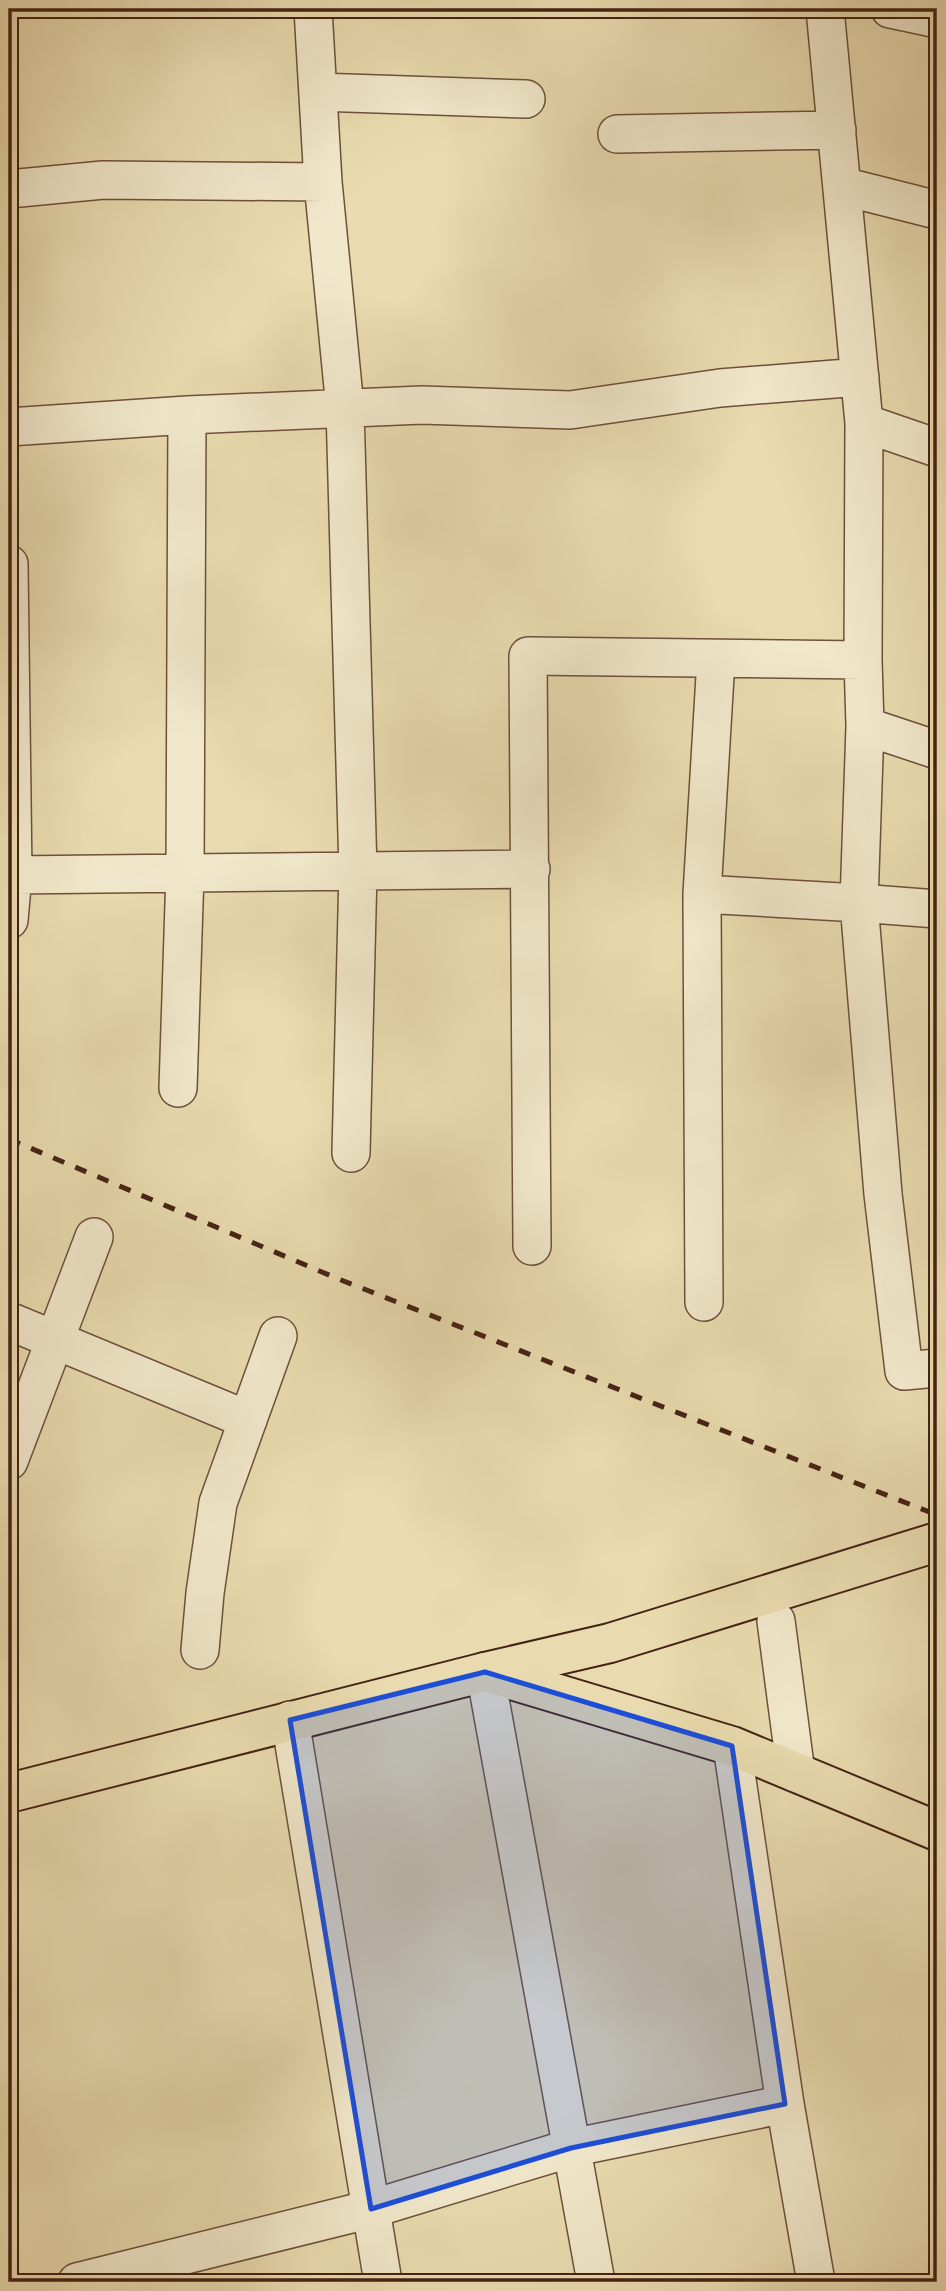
<svg xmlns="http://www.w3.org/2000/svg" width="946" height="2291" font-family="Cardo,serif">
<style>
.lines{fill:none;stroke-linecap:round;stroke-linejoin:round}
.street-casing{stroke:#6e503b;stroke-width:40}
.primary-casing{stroke:#452214;stroke-width:42}
.highway-casing{stroke:#452214;stroke-width:42}
.street{stroke:#f1e8cb;stroke-width:37}
.primary{stroke:#e9dbaf;stroke-width:38}
.highway{stroke:#e9dbaf;stroke-width:38}
.rail{stroke:#452214;stroke-width:5;stroke-dasharray:12 12;stroke-linecap:butt}
.marked{fill:#1d4ed8;fill-opacity:0.2;stroke:#1d4ed8;stroke-width:5;stroke-linejoin:round}
</style>
<rect width="100%" height="100%" fill="#e9dbaf"/>
<filter id="stains"><feTurbulence type="fractalNoise" baseFrequency=".00286" numOctaves="4"/><feColorMatrix values="0 0 0 0 .2 0 0 0 0 .09 0 0 0 0 .02 0 0 0 .5 -.17"/></filter>
<radialGradient id="worn" r=".72"><stop offset=".6" stop-color="#630" stop-opacity="0"/><stop offset="1" stop-color="#630" stop-opacity=".3"/></radialGradient>
<g class="lines">
<!-- street casing -->
<g class="street-casing">
<path id="street" d="M313,9L323,182L345,408L358,871L351,1153
M825,9L864,423L863,660L865,726L859,903L937,909
M890,9L937,19
M318,92L526,99
M617,134L837,130
M842,186L937,210
M9,189L103,180L323,182
M864,423L937,448
M9,427L187,415L422,405L570,410L720,388L860,377
M9,564L13,875L9,920
M865,726L937,750
M13,875L531,869
M702,894L859,903L883,1194L904,1371L937,1368
M178,1088L185,873L187,415
M532,1246L528,656L863,660
M704,1302L702,894L716,659
M9,1321L248,1420
M9,1461L94,1237
M776,1621L796,1773
M200,1650L205,1593L218,1503L278,1336
M485,1672L596,2282
M290,1720L383,2282
M732,1746L785,2104L816,2282
M77,2282L371,2209L571,2148L785,2104"/>
</g>
<!-- primary casing -->
<g class="primary-casing">
<path id="primary" d="M485,1672L610,1643L937,1542"/>
</g>
<!-- highway casing -->
<g class="highway-casing">
<path id="highway" d="M9,1793L485,1672L732,1746L937,1831"/>
</g>
<!-- street -->
<use href="#street" class="street"/>
<!-- primary -->
<use href="#primary" class="primary"/>
<!-- highway -->
<use href="#highway" class="highway"/>
<!-- rail -->
<path class="rail" d="M9,1139L336,1278L937,1515"/>
</g>
<!-- marked area -->
<path class="marked" d="M485,1672L732,1746L785,2104L571,2148L371,2209L290,1720Z"/>
<!-- margin -->
<rect width="946" height="2291" fill="none" stroke="#e9dbaf" stroke-width="35"/>
<rect x="10" y="10" width="925" height="2270" fill="none" stroke="#452214" stroke-width="3.5"/>
<rect x="18" y="18" width="911" height="2256" fill="none" stroke="#452214" stroke-width="2"/>
<rect width="100%" height="100%" filter="url(#stains)"/>
<rect width="100%" height="100%" fill="url(#worn)"/>
</svg>
